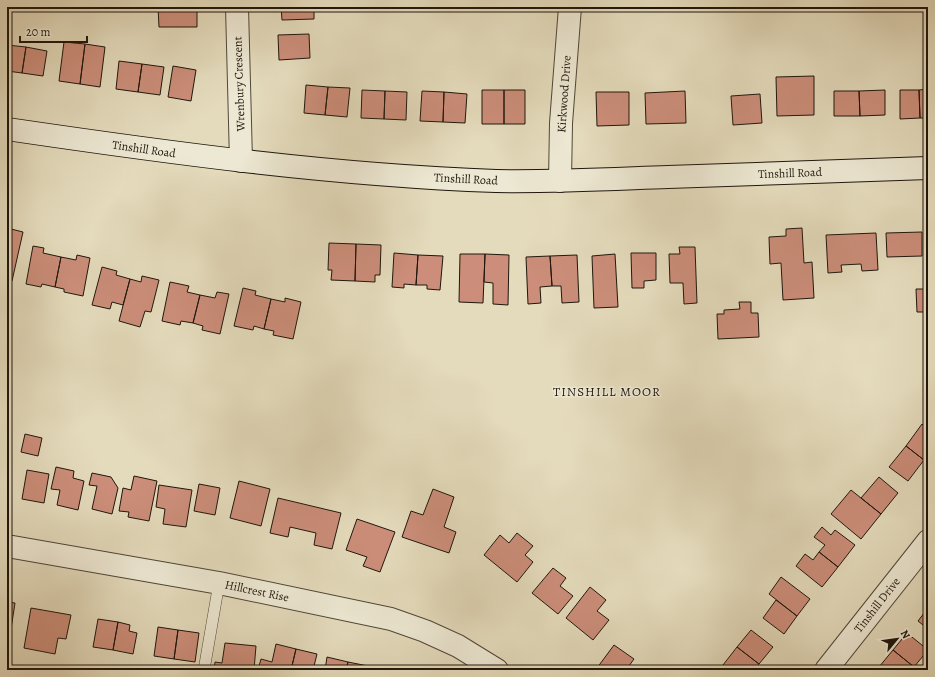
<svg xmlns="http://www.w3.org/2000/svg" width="935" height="677" font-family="Alegreya,serif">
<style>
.building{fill:#cc8e7a;stroke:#1f160d}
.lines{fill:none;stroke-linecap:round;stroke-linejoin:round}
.lane-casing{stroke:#504739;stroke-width:12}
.street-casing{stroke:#504739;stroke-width:24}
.secondary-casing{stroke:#1f160d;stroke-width:24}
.lane{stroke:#ede8d3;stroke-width:11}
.street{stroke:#ede8d3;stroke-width:22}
.secondary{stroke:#ede8d3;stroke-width:22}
.labels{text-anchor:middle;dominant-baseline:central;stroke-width:3;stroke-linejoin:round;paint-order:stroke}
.street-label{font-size:12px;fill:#1f160d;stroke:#ede8d3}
.neighbourhood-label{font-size:13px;letter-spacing:1px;fill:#1f160d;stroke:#ede8d3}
</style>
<rect width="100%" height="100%" fill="#e4dbbc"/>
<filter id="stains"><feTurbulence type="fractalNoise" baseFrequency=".005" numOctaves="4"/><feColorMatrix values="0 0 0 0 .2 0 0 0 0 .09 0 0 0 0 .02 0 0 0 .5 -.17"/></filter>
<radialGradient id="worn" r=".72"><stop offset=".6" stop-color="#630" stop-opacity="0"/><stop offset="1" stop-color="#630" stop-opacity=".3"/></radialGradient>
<!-- building -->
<path class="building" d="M158,7H197V27H159Z
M281,7H314V19L282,20Z
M309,34L310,58L279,60L278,35Z
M64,42L85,44L80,84L59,81Z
M85,44L105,47L100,87L80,84Z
M7,45L26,47L22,73L7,71Z
M26,47L47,51L43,76L22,73Z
M119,61L142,64L138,92L116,89Z
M142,64L164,67L160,95L138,92Z
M173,66L196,70L191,101L168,97Z
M814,76V115L777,116L776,77Z
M306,85L328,87L325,115L304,113Z
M328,87L350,88L347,117L325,115Z
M928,89V118H920L919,90Z
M362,90L385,91L384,119L361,118Z
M482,90H504V124H482Z
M504,90H525V124H504Z
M885,90V115L860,116L859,91Z
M900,90H919L920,118L900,119Z
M385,91L407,92L406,120L384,119Z
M422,91L444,92L443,122L420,121Z
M685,91L686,123L646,124L645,93Z
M834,91H859L860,116H834Z
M444,92L467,94L465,123L443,122Z
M596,92H629V125L597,126Z
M760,94L762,123L733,125L731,96Z
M7,228L23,232L12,281L7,280Z
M802,228L804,263L812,262L814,298L783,300L781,263L770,264L769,237L786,236V229Z
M922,232V256L887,257L886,233Z
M876,233L878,270L862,271L861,264L841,265L842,272L828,273L826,235Z
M329,243L356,244L355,281L331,280L332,270H328Z
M356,244L381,245L380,275H375V282L355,281Z
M33,246L44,248L43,253L61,257L55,287L42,284L41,287L26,284Z
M679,247H695L697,303L684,304L683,283H670L669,254H680Z
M394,253L418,255L416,285L404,284V288L392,287Z
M631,253H656V280L644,281V288H632Z
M460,254H485L483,303L459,302Z
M485,254L509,255L508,305L493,304V283L484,282Z
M615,254L618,307L594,308L592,256Z
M77,255L90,258L83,296L64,292V289L55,287L61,257L76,260Z
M418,255L443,256L440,290L427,289V285H416Z
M577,255L579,302L562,303L561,286H552L550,256Z
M550,256L552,286L540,287L541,303L528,304L526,257Z
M102,267L117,271L116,275L130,279L123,305L112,302L110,309L92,305Z
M142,276L159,280L151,312L145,311L140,327L119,321L130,279L141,282Z
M170,282L189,286L187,292L200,295L193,323L181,321L180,325L162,321Z
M243,288L256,291L255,295L271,299L264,329L254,326L253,330L234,326Z
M916,289H928V312H917Z
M217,292L229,294L220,334L202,330L203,326L193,323L200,295L215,298Z
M285,298L301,302L293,339L273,335L274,331L264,329L271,299L285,302Z
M739,302H751V313H758L759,337L718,339L717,314H724V310L740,309Z
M922,424L928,429V455L924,460L906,446Z
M25,434L42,438L38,456L21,452Z
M906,446L924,460L908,481L889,467Z
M56,467L74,471L73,478L84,481L78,510L57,505L60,490L51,489Z
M27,470L49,474L44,503L22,499Z
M92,473L111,477L118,488L112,514L92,509L97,486L89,485Z
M134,476L157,481L149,521L128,517L129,512L119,511L123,488L131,490Z
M879,477L898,493L881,514L861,498Z
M239,481L270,489L261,526L230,518Z
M199,484L220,488L215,515L194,511Z
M159,485L192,490L186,527L163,524L165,509L156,507Z
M433,489L454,497L444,527L456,532L449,553L402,537L411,511L423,515Z
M851,490L881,514L861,539L831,514Z
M278,498L341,513L332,549L314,545L316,533L290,527L288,537L270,533Z
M357,519L395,532L380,572L363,566L367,557L346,550Z
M822,527L831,535L835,530L855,545L838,567L819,552L825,545L814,537Z
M517,533L533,546L525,555L533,562L517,582L484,555L500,535L509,543Z
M819,552L838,567L822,587L796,566L805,554L813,560Z
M553,568L566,578L560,586L573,596L558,614L532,593Z
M781,577L810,599L797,616L769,594Z
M590,587L606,600L597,611L609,620L593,640L566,618Z
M776,600L797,616L784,634L763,618Z
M7,602L15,603L11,629L7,628Z
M31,608L71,615L66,639L58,638L55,654L24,648Z
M928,608V629L918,621Z
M98,619L118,622L113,650L93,647Z
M118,622L130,625L129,631L137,633L133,654L113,650Z
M158,627L178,630L174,659L154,656Z
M178,630L199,633L195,662L174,659Z
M751,630L773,647L759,664L737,647Z
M907,633L928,650L914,667L893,650Z
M225,643L256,646L254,670H214L215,662L222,663Z
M276,644L296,649L291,670H258L261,659L272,662Z
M614,645L634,659L626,670H599L597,668Z
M737,647L759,664L755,670H730L723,665Z
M296,649L317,654L313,670H291Z
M893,650L914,667L912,670H883L879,667Z
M327,657L348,662L346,670H325Z
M348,662L368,666L367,670H346Z"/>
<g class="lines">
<!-- lane casing -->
<g class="lane-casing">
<path id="lane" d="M204,670L219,583"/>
</g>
<!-- street casing -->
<g class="street-casing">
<path id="street" d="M237,7L241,161
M560,181L561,123L570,7
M7,546L219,583L391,619L425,631L458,646L497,670
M826,670L928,541"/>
</g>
<!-- secondary casing -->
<g class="secondary-casing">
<path id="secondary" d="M7,129C170,153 332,175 496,181C554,182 611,179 668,177C755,174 841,171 928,168"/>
</g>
<!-- lane -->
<use href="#lane" class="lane"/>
<!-- street -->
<use href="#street" class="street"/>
<!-- secondary -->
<use href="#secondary" class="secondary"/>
</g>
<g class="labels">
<!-- street labels -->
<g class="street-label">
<text transform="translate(239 84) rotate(-92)">Wrenbury Crescent</text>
<text transform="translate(564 94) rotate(-86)">Kirkwood Drive</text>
<text transform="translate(144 149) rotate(8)">Tinshill Road</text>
<text transform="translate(790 173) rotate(-2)">Tinshill Road</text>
<text transform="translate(466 179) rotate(3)">Tinshill Road</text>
<text transform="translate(257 591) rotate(12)">Hillcrest Rise</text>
<text transform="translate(877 605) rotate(-52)">Tinshill Drive</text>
</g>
<!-- neighbourhood labels -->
<g class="neighbourhood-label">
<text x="607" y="391">TINSHILL MOOR</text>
</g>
</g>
<!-- margin -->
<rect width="935" height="677" fill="none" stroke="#e4dbbc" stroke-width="24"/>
<rect x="8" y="8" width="919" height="661" fill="none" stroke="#1f160d" stroke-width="2"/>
<rect x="12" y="12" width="911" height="653" fill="none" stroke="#1f160d"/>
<!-- north arrow -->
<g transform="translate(897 639) rotate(61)" stroke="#ede8d3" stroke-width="3" paint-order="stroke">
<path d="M0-3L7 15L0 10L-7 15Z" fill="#1f160d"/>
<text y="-6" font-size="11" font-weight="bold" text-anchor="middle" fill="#1f160d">N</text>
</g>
<!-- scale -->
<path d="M20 36v6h67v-6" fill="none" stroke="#1f160d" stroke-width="2"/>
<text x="26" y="36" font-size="12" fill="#1f160d" stroke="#ede8d3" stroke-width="3" paint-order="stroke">20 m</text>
<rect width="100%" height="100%" filter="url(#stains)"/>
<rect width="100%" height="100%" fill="url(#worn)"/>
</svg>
